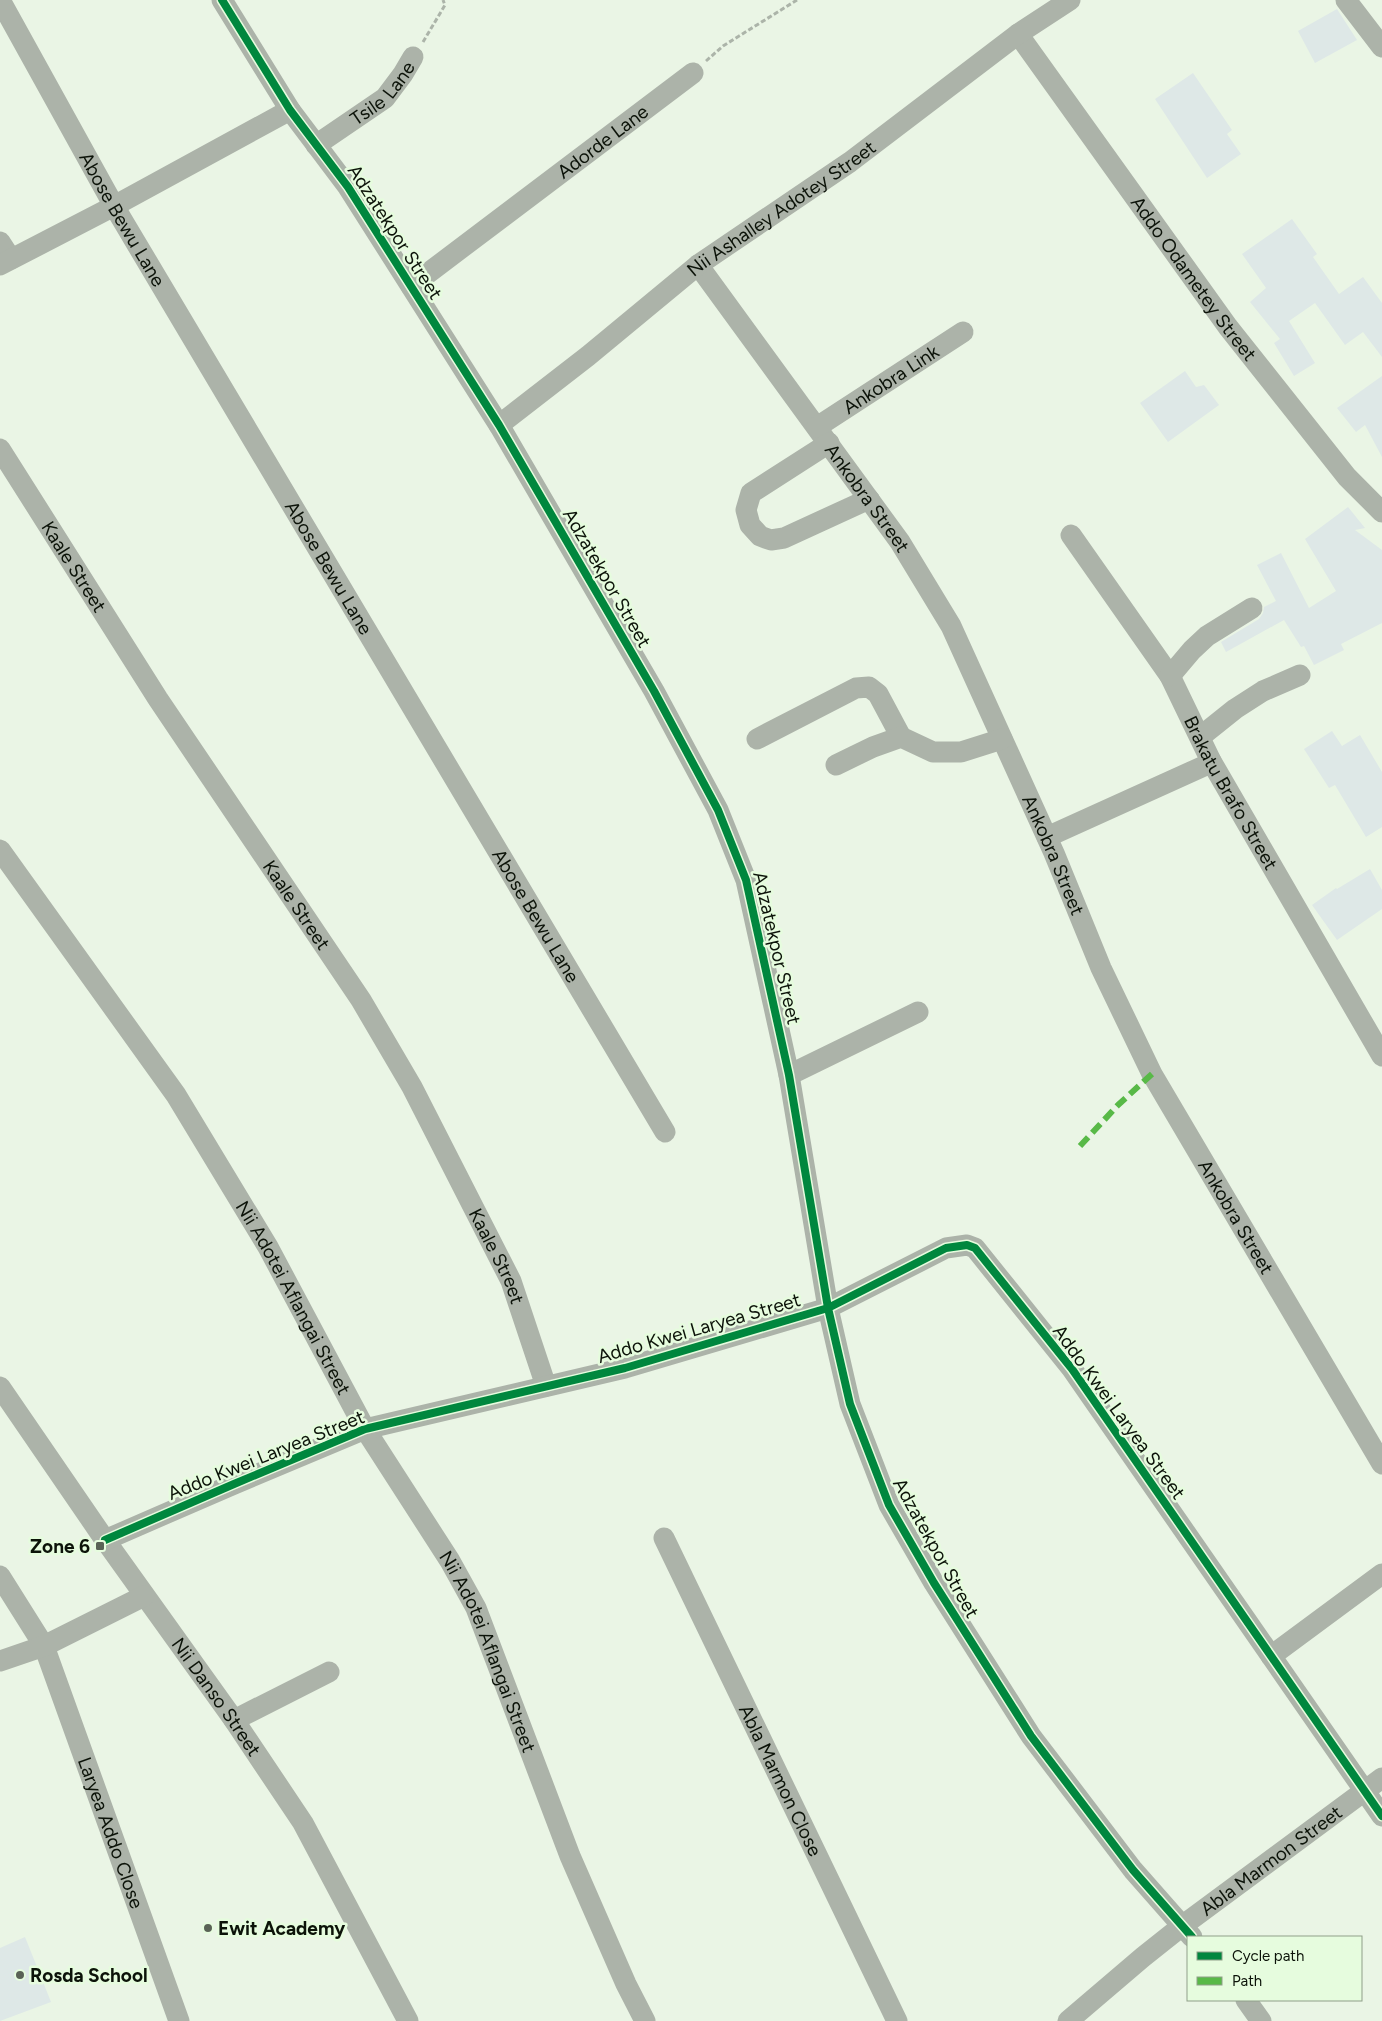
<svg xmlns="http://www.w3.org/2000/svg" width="1382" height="2021" font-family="Figtree,sans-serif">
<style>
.building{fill:#dee8e7}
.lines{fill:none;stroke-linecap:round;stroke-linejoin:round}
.path{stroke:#acb4a9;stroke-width:3;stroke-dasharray:5 2.5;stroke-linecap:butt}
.minor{stroke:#acb3a9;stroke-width:21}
.quiet{stroke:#58b947;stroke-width:6;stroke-dasharray:12 6;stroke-linecap:butt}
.cycleway-casing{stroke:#e6fcde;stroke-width:11}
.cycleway{stroke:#00873e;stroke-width:8}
.poi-dot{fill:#5a6256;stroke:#e6fcde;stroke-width:2}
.labels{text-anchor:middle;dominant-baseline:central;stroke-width:5;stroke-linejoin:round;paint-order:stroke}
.street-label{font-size:19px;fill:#0c1309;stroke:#e6fcde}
.poi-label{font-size:19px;font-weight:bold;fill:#0c1309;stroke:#e6fcde;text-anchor:start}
</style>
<rect width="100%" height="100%" fill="#eaf5e5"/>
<!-- building -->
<path class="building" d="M1337,9L1357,40L1315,63L1298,31Z
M1193,73L1232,130L1227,134L1241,154L1207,178L1155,99Z
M1292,219L1317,254L1313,257L1339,294L1363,277L1382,303V357L1363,332L1345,345L1315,303L1289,321L1315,363L1294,376L1274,343L1280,339L1250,302L1266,288L1242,254Z
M1185,371L1196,387L1204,385L1219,405L1168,442L1140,403Z
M1382,376V457L1365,425L1356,432L1337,408Z
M1348,507L1365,528L1355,530L1382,550V623L1341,644L1344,650L1314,665L1304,646L1301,647L1284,620L1226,652L1221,642L1259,619L1263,613L1264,607L1276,601L1257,565L1281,553L1309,608L1336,591L1305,539Z
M1332,731L1342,746L1360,735L1382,772V827L1366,837L1335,785L1329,788L1304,749Z
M1370,869L1382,890V909L1337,940L1312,905L1336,888L1337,889Z
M25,1937L51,2002L0,2021V1948Z"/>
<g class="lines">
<!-- path -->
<path class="path" d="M423,42L445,5L443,0
M706,61L723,46L797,0"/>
<!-- minor -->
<g class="minor">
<path id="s1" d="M0,0L114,206L665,1132"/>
<path d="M222,0L290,110L348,187L499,425L654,691L718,810L746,880L789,1075L828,1308L850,1404L889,1505L934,1583L1031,1736L1133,1870L1192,1937"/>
<path d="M1346,0L1382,47"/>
<path id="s2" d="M1018,34L1228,327L1347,477L1382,512"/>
<path id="s3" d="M316,145L385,98L403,74L413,57"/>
<path d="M0,242L11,259"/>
<path d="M0,265L114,206L290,110"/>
<path id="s4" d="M698,265L900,542L951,626L1054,853L1101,968L1152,1074L1382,1464"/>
<path id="s5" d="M411,286L693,73"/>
<path id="s6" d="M499,425L588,356L698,265L850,162L1018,34L1070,0"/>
<path id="s7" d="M817,427L963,332"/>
<path d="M829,443L751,493L746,510L750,525L760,536L771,540L784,538L869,499"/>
<path id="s8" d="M0,449L158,699L361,1000L412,1087L511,1281L546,1386"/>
<path id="s9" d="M1071,535L1170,676L1211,761L1382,1056"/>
<path d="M1170,676L1192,650L1207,636L1252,608"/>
<path d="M1200,737L1235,709L1263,691L1300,675"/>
<path d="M757,739L856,688L869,687L878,694L901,737"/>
<path d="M836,765L873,747L901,737L933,752H961L1002,739"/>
<path d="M1047,837L1204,766L1211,761"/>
<path id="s10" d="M0,850L176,1095L268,1247L365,1429L450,1561L476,1608L570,1856L626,1984L645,2021"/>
<path d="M789,1075L918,1012"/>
<path id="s11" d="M0,1387L105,1540L234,1720L303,1823L408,2021"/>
<path id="s12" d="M664,1538L897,2021"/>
<path d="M105,1540L234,1484L365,1429L625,1368L828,1308L946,1248L967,1245L975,1248L1072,1369L1382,1816"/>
<path id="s13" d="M0,1576L44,1646L179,2021"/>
<path d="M1271,1656L1382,1574"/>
<path d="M0,1661L44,1646L144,1596"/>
<path d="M234,1720L329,1672"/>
<path d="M1246,2000L1261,2021"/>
<path id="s14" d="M1068,2021L1143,1957L1182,1926L1382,1778"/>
</g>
<!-- quiet -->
<path class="quiet" d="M1080,1146L1118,1105L1152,1074"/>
<!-- cycleway casing -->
<g class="cycleway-casing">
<path id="cycleway" d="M222,0L290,110L348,187L499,425L654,691L718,810L746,880L789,1075L828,1308L850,1404L889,1505L934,1583L1031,1736L1133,1870L1192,1937
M105,1540L234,1484L365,1429L625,1368L828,1308L946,1248L967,1245L975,1248L1072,1369L1382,1816"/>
</g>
<!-- cycleway -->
<use href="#cycleway" class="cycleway"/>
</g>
<!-- markers -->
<g class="poi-dot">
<rect x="95" y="1541" width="10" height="10" rx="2.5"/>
<circle cx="208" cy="1928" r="5"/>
<circle cx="20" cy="1975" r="5"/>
</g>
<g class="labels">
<!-- street labels -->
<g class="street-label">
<text stroke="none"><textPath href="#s3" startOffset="85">Tsile Lane</textPath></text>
<text stroke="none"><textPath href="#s5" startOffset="240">Adorde Lane</textPath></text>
<text stroke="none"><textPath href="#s6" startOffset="356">Nii Ashalley Adotey Street</textPath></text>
<text stroke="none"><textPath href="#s1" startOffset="251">Abose Bewu Lane</textPath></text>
<text transform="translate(395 232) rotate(57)">Adzatekpor Street</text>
<text stroke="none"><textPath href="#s2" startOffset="301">Addo Odametey Street</textPath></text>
<text stroke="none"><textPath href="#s7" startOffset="88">Ankobra Link</textPath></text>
<text stroke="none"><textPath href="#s4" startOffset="288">Ankobra Street</textPath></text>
<text stroke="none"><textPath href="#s8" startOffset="139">Kaale Street</textPath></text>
<text stroke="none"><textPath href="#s1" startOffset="656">Abose Bewu Lane</textPath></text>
<text transform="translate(607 578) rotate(60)">Adzatekpor Street</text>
<text stroke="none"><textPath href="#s9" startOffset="304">Brakatu Brafo Street</textPath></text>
<text stroke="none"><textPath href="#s4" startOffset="692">Ankobra Street</textPath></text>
<text stroke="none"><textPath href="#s8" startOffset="544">Kaale Street</textPath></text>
<text stroke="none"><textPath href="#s1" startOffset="1061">Abose Bewu Lane</textPath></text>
<text transform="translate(777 948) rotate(77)">Adzatekpor Street</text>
<text stroke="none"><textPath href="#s4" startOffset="1098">Ankobra Street</textPath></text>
<text stroke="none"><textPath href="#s8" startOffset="949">Kaale Street</textPath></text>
<text stroke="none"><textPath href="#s10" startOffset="536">Nii Adotei Aflangai Street</textPath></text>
<text transform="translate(699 1328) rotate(-16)">Addo Kwei Laryea Street</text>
<text transform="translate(1119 1412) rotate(54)">Addo Kwei Laryea Street</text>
<text transform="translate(266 1455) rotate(-22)">Addo Kwei Laryea Street</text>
<text transform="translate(936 1548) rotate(61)">Adzatekpor Street</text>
<text stroke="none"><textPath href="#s10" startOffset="941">Nii Adotei Aflangai Street</textPath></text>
<text stroke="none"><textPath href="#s11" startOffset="378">Nii Danso Street</textPath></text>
<text stroke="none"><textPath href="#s12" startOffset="269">Abla Marmon Close</textPath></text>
<text stroke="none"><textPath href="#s13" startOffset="281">Laryea Addo Close</textPath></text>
<text stroke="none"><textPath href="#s14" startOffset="259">Abla Marmon Street</textPath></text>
</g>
<!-- poi labels -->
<g class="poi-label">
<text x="90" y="1546" text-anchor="end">Zone 6</text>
<text x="218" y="1928">Ewit Academy</text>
<text x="30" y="1975">Rosda School</text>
</g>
</g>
<!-- legend -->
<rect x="1187" y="1936" width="175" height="65" fill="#e6fcde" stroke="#8f9f89"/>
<rect x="1197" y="1952" width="25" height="8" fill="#00873e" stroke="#8f9f89"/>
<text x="1232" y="1961" font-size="15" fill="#0c1309">Cycle path</text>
<rect x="1197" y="1977" width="25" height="8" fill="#58b947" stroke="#8f9f89"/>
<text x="1232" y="1986" font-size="15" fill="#0c1309">Path</text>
</svg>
